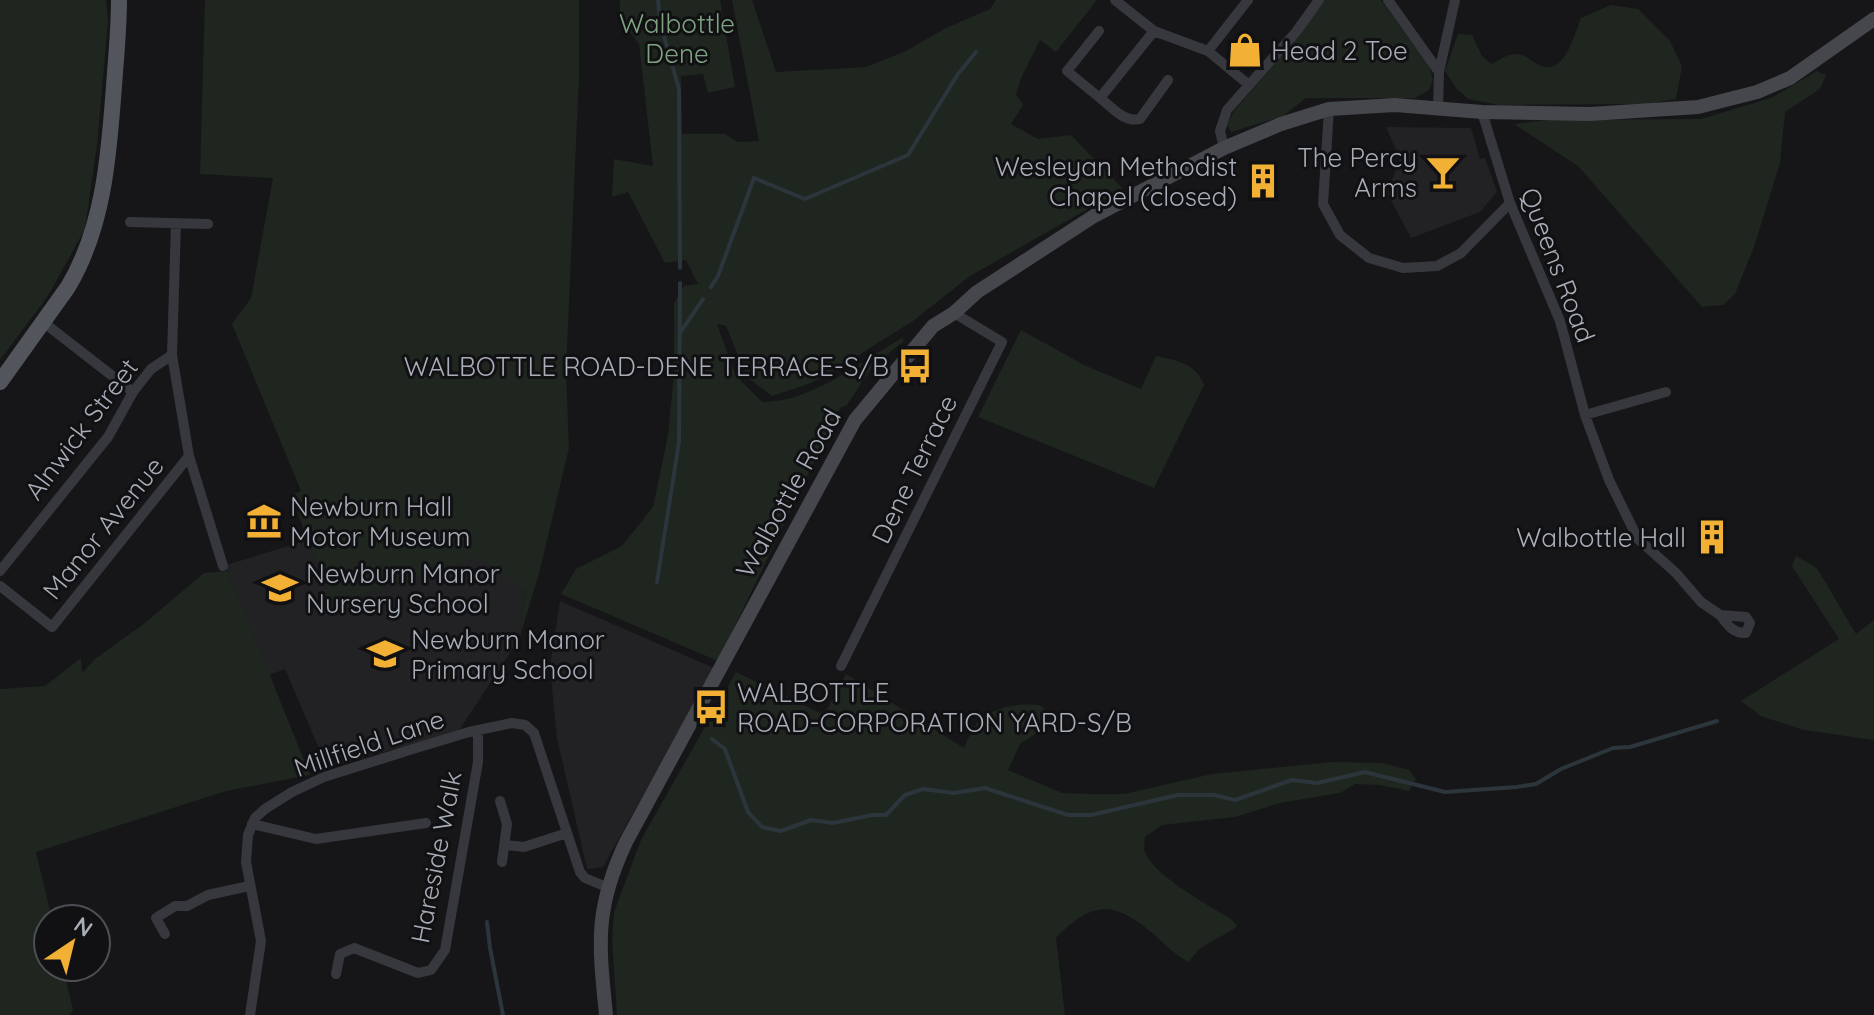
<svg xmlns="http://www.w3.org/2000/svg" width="1874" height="1015" font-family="Quicksand,sans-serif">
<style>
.built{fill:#222225}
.green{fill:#1e261f}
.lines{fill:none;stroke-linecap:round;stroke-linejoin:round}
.stream{stroke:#2c353c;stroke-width:4}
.street{stroke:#37383d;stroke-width:10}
.secondary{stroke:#45474d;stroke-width:14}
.primary{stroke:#53555c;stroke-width:16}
.labels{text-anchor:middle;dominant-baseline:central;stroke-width:6;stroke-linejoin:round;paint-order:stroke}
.park-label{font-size:26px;fill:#7fa381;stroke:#111113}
.poi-label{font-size:26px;fill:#a8adb8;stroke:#111113;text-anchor:start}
.street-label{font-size:26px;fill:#a8adb8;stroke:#111113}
</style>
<rect width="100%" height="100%" fill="#161618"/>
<!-- built -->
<path class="built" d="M1386,127L1471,128L1480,159L1485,158L1497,192L1480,212L1411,238L1387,193L1400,159Z
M308,540L332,604L479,556L525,591L519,639L458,732L327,767L285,669L269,675L228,571L223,566Z
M560,601L714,668L603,867L587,869L557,738L550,667Z"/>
<!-- green -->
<path class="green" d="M0,0H106L108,22L97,145L85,229L48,296L0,360Z
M205,0H579V76L566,372L569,448L539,574L519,639L525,591L479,557L332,604L291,495L301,491L232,324L251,298L273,178L200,174Z
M620,0H720L735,87L708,93L703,74L681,76L682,134H725L738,142L759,141L732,0H752L776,72L866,67L906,51L946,28L990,9L996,0H1097L1056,52L1040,40L1022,76L1016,94L1023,105L1011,124L1038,139L1071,135L1123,189L970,276L913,321L833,371L811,383L772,396L747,377L726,326L717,324L736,376L762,402C812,402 860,362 902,338L904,341L872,367L847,405L840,408L718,661L561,594L576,569L622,546L653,507L668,435L674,374V303L684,286L698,284L686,260L665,263L628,192L612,197L614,159L653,166L639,44L620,19Z
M1324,0H1381L1430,68L1433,80L1429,90L1415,98H1306L1283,116L1231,132L1227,125L1234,111L1279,59Z
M1611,5L1638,9L1670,41L1682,66L1676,99L1647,104L1499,105L1468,99L1456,88L1445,71L1458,34L1472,35L1482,56L1491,64C1500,60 1511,51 1522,55C1533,59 1543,74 1557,64C1570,55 1575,32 1581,18Z
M1817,71L1826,75L1820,89L1785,112L1780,163L1754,247L1735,294L1723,305L1702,307L1578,166L1514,124L1548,120L1701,119L1771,98Z
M1021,330L1084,365L1141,389L1156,356C1176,360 1197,364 1204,385L1154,488L978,417Z
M1796,556L1817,568L1856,634L1874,620V740L1804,730L1761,716L1741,701L1839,639L1792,566Z
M228,571L310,775L226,791L36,852L52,919H48V967H63L73,1010L69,1015H0V689L45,686L81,658L82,673L95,659L145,623L204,573Z
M736,672L824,715L846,674L964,748C968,739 973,727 980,720C997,706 1022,702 1042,706L1047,714L1037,733L1020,744L1008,770L1062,793L1093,794H1124L1212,774L1332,762L1383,763L1409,770L1416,779L1409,791L1380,785L1355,784L1340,793L1280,803L1235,817L1162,825L1145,837C1145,838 1144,850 1144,850C1152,875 1210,906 1231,919L1237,926C1219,941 1203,940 1189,962C1177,956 1169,948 1159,939C1118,902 1095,897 1056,938L1065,1015H617L612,940L614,912L641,840Z"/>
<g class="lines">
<!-- stream -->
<path class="stream" d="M658,0L660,22L679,89L680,268
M711,287L718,276L754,178L805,199L908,155L958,74L976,52
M680,333L703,299
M657,582L679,442L680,283
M712,739L725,749L748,812L762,827L781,831L811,820L833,823L872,815H886L905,795L923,789L954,793L985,788L1068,815H1091L1178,795H1214L1235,800L1292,780L1317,783L1365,772L1445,792L1517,787L1536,784L1561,769L1613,748L1630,747L1717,721
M487,922L490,948L503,1015"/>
<!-- street -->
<path class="street" d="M1115,0L1154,31L1208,51L1249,85
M1388,0L1439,72
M1099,31L1067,71L1100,98
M1154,31L1100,98C1112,107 1124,123 1140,119L1168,80
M1208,51L1248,0
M1438,108L1439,72L1455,0
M1329,109L1323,204L1340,235L1369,258L1403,268L1437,266L1461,253L1510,203
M1482,112L1510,203L1560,321L1585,415L1609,480L1638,539L1676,573L1701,602L1720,615L1746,617L1750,623L1746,633C1733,634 1727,624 1720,615
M1224,148L1220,131L1227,110L1296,32L1319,0
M130,222L208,224
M176,223L172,355L189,456L223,566
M43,322L133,392
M1585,415L1666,392
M0,571L108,437L133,392L151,369L172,355
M0,586L52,627L189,456
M841,666L1002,342L954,313
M500,801L507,824L502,862
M252,824L316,839L426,823
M505,845L524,847L567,833
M165,934L156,918L175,906H187L208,895L249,886
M336,974L340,954L354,948L418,973L431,970L445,950L478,762V730
M250,1015L261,941L246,862L248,835L255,818L265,809L292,792L324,777L416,748L469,732L512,723L525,725L534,733L580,872L585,878L609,888"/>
<!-- secondary -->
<path class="secondary" d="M606,1015C599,944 594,910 626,842L855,420L933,326L954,313L977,292L1094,216L1224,148L1281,124L1329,109L1395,105L1482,112L1590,114L1698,107L1757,92L1790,78L1874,19"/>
<!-- primary -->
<path class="primary" d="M0,382L68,287C104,227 109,154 114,86C116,57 119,29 119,0"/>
</g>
<!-- icons -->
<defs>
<g id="shop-bare" transform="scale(2.76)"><path d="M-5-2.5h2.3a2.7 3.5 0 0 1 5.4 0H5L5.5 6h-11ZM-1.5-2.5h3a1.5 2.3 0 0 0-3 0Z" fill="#f2b134" stroke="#111113" stroke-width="2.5" paint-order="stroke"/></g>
<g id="bar-bare" transform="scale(2.76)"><path d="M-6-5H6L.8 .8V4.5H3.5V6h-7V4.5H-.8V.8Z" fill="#f2b134" stroke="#111113" stroke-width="2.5" paint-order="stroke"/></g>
<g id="building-bare" transform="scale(2.76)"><path d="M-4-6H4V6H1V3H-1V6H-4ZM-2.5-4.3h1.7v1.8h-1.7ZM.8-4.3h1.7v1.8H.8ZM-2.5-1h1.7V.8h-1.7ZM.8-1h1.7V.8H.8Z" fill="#f2b134" stroke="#111113" stroke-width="2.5" paint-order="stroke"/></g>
<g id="bus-bare" transform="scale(2.76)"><path d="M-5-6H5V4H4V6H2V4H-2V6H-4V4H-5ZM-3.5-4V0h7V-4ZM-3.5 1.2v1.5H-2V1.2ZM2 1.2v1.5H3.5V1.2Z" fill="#f2b134" stroke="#111113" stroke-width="2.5" paint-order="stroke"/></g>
<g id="museum-bare" transform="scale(2.76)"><path d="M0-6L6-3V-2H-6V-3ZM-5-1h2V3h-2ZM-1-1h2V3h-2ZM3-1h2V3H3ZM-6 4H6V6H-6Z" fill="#f2b134" stroke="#111113" stroke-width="2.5" paint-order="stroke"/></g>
<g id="school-bare" transform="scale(2.76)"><path d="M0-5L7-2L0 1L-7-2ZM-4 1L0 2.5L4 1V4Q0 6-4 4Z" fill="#f2b134" stroke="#111113" stroke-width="2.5" paint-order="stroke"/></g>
</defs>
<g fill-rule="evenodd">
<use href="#shop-bare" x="1245" y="50"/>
<use href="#bar-bare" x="1443" y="172"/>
<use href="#building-bare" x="1263" y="181"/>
<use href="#bus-bare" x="915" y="366"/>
<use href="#museum-bare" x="264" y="521"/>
<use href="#building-bare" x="1712" y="537"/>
<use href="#school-bare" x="280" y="588"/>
<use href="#school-bare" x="385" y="654"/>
<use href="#bus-bare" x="711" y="707"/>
</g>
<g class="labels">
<!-- park labels -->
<g class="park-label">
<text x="677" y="23">Walbottle<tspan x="677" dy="30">Dene</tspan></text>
</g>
<!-- poi labels -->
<g class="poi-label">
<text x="1271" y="50">Head 2 Toe</text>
<text x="1417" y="157" text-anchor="end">The Percy<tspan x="1417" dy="30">Arms</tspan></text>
<text x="1237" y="166" text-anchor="end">Wesleyan Methodist<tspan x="1237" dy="30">Chapel (closed)</tspan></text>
<text x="889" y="366" text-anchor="end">WALBOTTLE ROAD-DENE TERRACE-S/B</text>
<text x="290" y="506">Newburn Hall<tspan x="290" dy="30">Motor Museum</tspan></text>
<text x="1686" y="537" text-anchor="end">Walbottle Hall</text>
<text x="306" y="573">Newburn Manor<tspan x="306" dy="30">Nursery School</tspan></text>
<text x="411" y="639">Newburn Manor<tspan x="411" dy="30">Primary School</tspan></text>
<text x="737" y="692">WALBOTTLE<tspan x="737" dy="30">ROAD-CORPORATION YARD-S/B</tspan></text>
</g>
<!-- street labels -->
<g class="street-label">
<text transform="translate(1558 265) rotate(69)">Queens Road</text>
<text transform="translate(81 429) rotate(-53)">Alnwick Street</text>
<text transform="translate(914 469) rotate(-64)">Dene Terrace</text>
<text transform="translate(788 493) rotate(-61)">Walbottle Road</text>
<text transform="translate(103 528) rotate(-51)">Manor Avenue</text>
<text transform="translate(369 743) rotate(-19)">Millfield Lane</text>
<text transform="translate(436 857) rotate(-79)">Hareside Walk</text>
</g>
</g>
<!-- north arrow -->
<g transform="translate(72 943) rotate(35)"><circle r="38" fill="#111113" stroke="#4d4f55" stroke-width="2"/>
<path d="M0-6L14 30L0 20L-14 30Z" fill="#f2b134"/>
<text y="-12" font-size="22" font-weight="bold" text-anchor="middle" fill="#a8adb8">N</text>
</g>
</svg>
